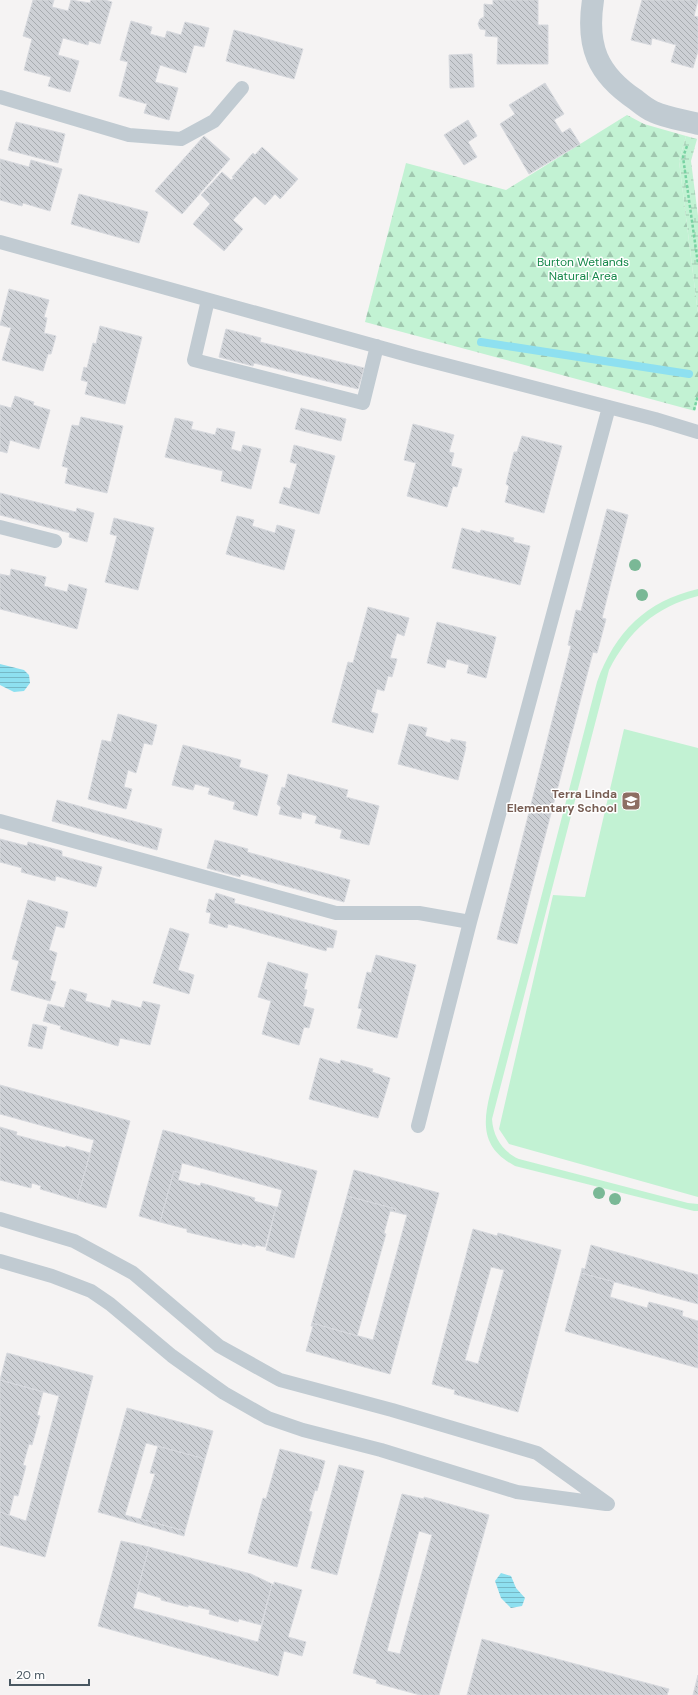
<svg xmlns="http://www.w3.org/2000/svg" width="698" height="1695" font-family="'DM Sans',sans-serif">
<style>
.forest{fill:url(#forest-firs)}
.wetland{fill:url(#wetland-marsh)}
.park{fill:#c2f2d3}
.water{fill:url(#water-rules)}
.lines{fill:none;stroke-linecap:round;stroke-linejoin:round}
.stream{stroke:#8ee0f0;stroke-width:8}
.building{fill:url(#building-back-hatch);stroke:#d7d9de;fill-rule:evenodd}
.path{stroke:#78d2a2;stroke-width:2.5;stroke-dasharray:3 2;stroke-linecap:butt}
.service{stroke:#c1cbd2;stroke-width:14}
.minor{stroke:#c1cbd2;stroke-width:22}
.tree{fill:#7ab896}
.labels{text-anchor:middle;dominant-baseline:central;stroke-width:3;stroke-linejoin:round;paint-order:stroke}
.park-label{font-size:12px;fill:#15884a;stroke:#fff}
.education-label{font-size:12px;font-weight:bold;fill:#785e54;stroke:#fff;text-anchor:end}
</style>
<defs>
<pattern id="forest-firs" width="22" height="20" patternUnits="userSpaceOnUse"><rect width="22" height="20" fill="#c2f2d3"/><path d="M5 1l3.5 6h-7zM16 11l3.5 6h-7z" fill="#a0c7af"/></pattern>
<pattern id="wetland-marsh" width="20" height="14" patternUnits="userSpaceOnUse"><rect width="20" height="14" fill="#c2f2d3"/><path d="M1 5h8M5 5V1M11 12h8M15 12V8" fill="none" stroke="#a0c7af"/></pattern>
<pattern id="water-rules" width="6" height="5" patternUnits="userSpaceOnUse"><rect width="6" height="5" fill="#8ee0f0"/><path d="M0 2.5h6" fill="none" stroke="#76b8c6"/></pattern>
<pattern id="building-back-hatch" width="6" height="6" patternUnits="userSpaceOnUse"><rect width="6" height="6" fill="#cdd0d5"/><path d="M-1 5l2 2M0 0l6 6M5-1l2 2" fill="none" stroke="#a8acb0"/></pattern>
</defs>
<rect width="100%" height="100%" fill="#f5f3f3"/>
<!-- forest -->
<path class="forest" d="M627,115L644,124L686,136L679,161L698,314V398L695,411L365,322L406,163L506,190Z"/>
<!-- wetland -->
<path class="wetland" d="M686,136L697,139L691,161L698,216V314L679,161Z"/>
<!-- park -->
<path class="park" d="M698,589V596C655,607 629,631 609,670L492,1119C493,1137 503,1152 519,1159L688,1203L698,1204V1211H694L515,1166C483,1149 482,1126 490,1094L597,682C615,632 646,601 698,589Z
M624,729L698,748V1197L509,1144L499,1129L553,895L585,897Z"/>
<!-- water -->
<path class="water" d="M0,664L24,670L29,675L30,683L24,691L14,692L0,685Z
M501,1573L511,1576L516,1588L525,1598L522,1606L511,1608L501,1598L495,1581Z"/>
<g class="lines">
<!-- stream -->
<path class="stream" d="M481,342L689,374"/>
</g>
<!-- building -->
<path class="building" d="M33,0H54L52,7L68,11L71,0L90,3L91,0H105L112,2L100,44L89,41L88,45L63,38L58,55L79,61L70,92L48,86L51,77L24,70L32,39L23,36Z
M493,0H538V25H548V64H497L498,37L485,36L486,30L480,29L478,24L480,19L484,17V4L493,5Z
M642,0H698L694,16L698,17V51L693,68L671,62L676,45L652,38L651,45L631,40Z
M131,21L152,27L150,34L165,38L167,31L181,35L185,22L209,28L204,47L194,45L186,73L160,65L155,82L178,88L169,120L144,113L147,104L119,96L128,62L120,60Z
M234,30L303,49L294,79L226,61Z
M472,54L474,87L450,88L449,55Z
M545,83L564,114L554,120L562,133L570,128L580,144L529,174L500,124L515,114L509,105Z
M468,120L477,136L468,142L477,157L464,165L444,135Z
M16,122L65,134L58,163L8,150Z
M204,136L230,159L182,214L155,191Z
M262,147L298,179L280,199L275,194L265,205L255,196L233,220L243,229L224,251L193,224L210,204L201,195L222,172L231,180L234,178L232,177L253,153L255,155Z
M0,159L29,167L31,160L62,169L50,211L23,203L22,206L0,200Z
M79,194L148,212L139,243L71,224Z
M9,289L49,300L44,317L47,318L44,333L56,336L51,354H48L43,371L2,360L11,328L0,325Z
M100,326L142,337L125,404L85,394L88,382L81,380L84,367L87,368L93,343L96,344Z
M226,329L261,338L260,342L364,368L358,389L254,363L253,366L219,357Z
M15,396L34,402L33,405L50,410L39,449L10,440L7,453L0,451V405L11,408Z
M301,408L346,419L341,441L295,429Z
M81,417L123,426L107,493L65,483L68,468L62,466L72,425L79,426Z
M175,418L193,422L191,429L215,435L217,428L235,432L231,449L241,452L243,445L261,449L251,489L221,481L223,471L165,457Z
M413,424L454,435L449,452L454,453L451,466L462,469L457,487L453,486L447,507L407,496L416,463L404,460Z
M522,436L562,446L544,513L505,502L509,486L506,484L514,452H517Z
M294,445L335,456L319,514L279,503L284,487L290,489L297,464L290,462Z
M0,493L76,512L77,508L94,513L87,542L69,537L70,533L0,515Z
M607,509L628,515L602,618L606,619L597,653L593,652L517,944L497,939L571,646L568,645L576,610L581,611Z
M237,516L254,520L252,526L275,533L277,525L295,530L284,570L226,554Z
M114,518L154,528L138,590L105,582L117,536L110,534Z
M462,528L480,533L481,530L514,538L513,542L530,546L520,585L452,568Z
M11,569L46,577L44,586L67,592L69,584L87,589L77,629L0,609V574L10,576Z
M368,607L409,618L404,636L397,633L390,658L397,659L392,677L388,676L384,691L377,689L371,712L378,714L373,733L332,722L348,662L353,663Z
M437,622L496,637L486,678L467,673L469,665L447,659L445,668L427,663Z
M118,714L157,725L152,745L144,743L136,773L128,770L124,787L132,789L126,809L88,799L102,740L111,742Z
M409,724L427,728L425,736L450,743L451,739L466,742L465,746L466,747L458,780L398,764Z
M183,745L241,760L239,767L268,775L257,816L233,809L235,802L208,794L210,788L195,784L193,790L172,785Z
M288,774L348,790L346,797L379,806L369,845L340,838L342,830L315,823L317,816L302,812L301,819L279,814L281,807L277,804L282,787L285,788Z
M57,800L162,829L157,850L52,821Z
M0,839L27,846L28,842L62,851V856L102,867L96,887L56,876L55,881L21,872L22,868L0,862Z
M215,840L248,849L247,852L350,880L344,902L241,874L240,877L207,868Z
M216,893L235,899L234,903L337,931L333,948L327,947L326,951L228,924L227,928L209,923L211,913L206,912L209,899L214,901Z
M28,900L68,912L64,928L56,926L49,950L57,953L50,980L56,982L50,1001L11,990L19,961L12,959Z
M170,928L189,934L178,970L194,975L189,994L153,983Z
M376,955L416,965L397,1038L357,1028L362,1009L358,1008L367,972L371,973Z
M268,962L308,974L304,989L307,990L303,1006L314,1009L309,1028L304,1027L299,1045L262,1034L271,1001L258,997Z
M70,989L87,994L85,1001L110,1008L112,1000L141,1008L143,1001L160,1005L150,1045L120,1038L118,1046L60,1029L61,1026L43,1021L48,1004L64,1008Z
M33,1024L47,1027L42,1049L28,1046Z
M320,1058L340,1064L341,1060L373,1069L372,1072L390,1078L378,1118L309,1099Z
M0,1085L130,1121L106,1208L77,1200L94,1140L0,1114Z
M0,1127L17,1132L16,1135L65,1148L66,1146L90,1153L77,1200L40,1189L41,1186L32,1183L31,1188L0,1180Z
M163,1130L317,1171L294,1258L266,1250L276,1207H278L282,1190L182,1163L180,1173L174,1171L160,1222L139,1216Z
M354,1170L439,1193L390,1374L306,1351L313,1326H311L312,1323L373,1340L407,1215L395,1212L396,1209L347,1196Z
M174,1171L180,1173L178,1180L200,1186L201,1183L255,1198L254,1201L276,1207L265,1247L256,1245L255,1247L242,1243V1245L187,1232V1229L160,1222Z
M347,1196L396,1209L395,1212L390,1211L384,1233L386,1234L357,1336L312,1323Z
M473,1229L497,1236L498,1233L561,1250L518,1412L454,1394L455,1390L432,1384ZM491,1267L504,1270L478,1364L465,1360Z
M591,1245L698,1275V1304L581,1273L582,1268L585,1269Z
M581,1273L614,1282L610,1297L647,1308L649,1302L683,1311L682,1316L698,1321V1368L565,1331Z
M7,1353L93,1376L45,1557L0,1545V1512L26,1521L59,1396L0,1380Z
M0,1380L43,1392L37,1415L40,1416L32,1445L29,1444L23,1465L26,1466L18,1496L14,1495L9,1515L0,1512Z
M127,1408L213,1431L205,1459L146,1443L125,1515L185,1531L184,1536L98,1512Z
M158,1446L205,1459L185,1531L141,1519L155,1474L150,1473Z
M280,1449L325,1461L317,1491L315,1490L309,1511L312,1512L297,1567L248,1553L263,1498L266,1499Z
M339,1465L364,1471L337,1575L311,1568Z
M402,1494L424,1499V1497L489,1515L439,1695H420L376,1683L377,1680L353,1673ZM419,1531L432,1535L400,1654L387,1651Z
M121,1541L149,1547L133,1608L258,1642L272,1584L274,1585V1582L302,1590L288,1637L306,1642L302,1656L284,1651L278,1676L98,1626Z
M149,1547L251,1574L272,1584L261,1625L239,1619L238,1622L209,1614L210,1610L188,1605V1607L161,1600V1598L137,1591Z
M482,1639L669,1689L667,1695H467Z
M698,1675V1695H693Z"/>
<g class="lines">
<!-- path -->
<path class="path" d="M687,146L683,157L698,264
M694,410L698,395"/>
<!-- service -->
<path class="service" d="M0,97L129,135L181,139L214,121L242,88
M0,242L415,357L655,419L698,432
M208,300L194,360L363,403L377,346
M0,527L55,541
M0,821L336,913H419L470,922
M418,1126L470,922L609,407
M0,1219L74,1241L133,1273L219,1346L280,1380L392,1410L537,1453L608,1504
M0,1261L52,1276L91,1291L110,1304L172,1356L224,1393L268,1418L303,1430L381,1450L517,1492L606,1504"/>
<!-- minor -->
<path class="minor" d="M593,0C586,46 597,74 636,100C641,104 647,109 654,112C667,118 684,120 698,124"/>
</g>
<!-- trees -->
<g class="tree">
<circle cx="635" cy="565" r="6"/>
<circle cx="642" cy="595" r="6"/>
<circle cx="599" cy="1193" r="6"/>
<circle cx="615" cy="1199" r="6"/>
</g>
<!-- icons -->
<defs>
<g id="school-square" transform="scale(1)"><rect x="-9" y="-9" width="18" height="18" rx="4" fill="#8d6e63" stroke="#fff"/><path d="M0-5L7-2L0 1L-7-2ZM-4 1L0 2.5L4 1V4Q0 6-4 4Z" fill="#fff"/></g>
</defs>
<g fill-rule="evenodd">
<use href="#school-square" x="631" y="801"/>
</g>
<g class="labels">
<!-- park labels -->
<g class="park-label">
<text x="583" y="262">Burton Wetlands<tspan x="583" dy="14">Natural Area</tspan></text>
</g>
<!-- education labels -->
<g class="education-label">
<text x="617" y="794">Terra Linda<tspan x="617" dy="14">Elementary School</tspan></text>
</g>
</g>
<!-- scale -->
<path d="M10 1679v6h79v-6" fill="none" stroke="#495761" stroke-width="2"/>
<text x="16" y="1679" font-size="12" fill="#495761" stroke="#ffffff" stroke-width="3" paint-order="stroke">20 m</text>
</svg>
